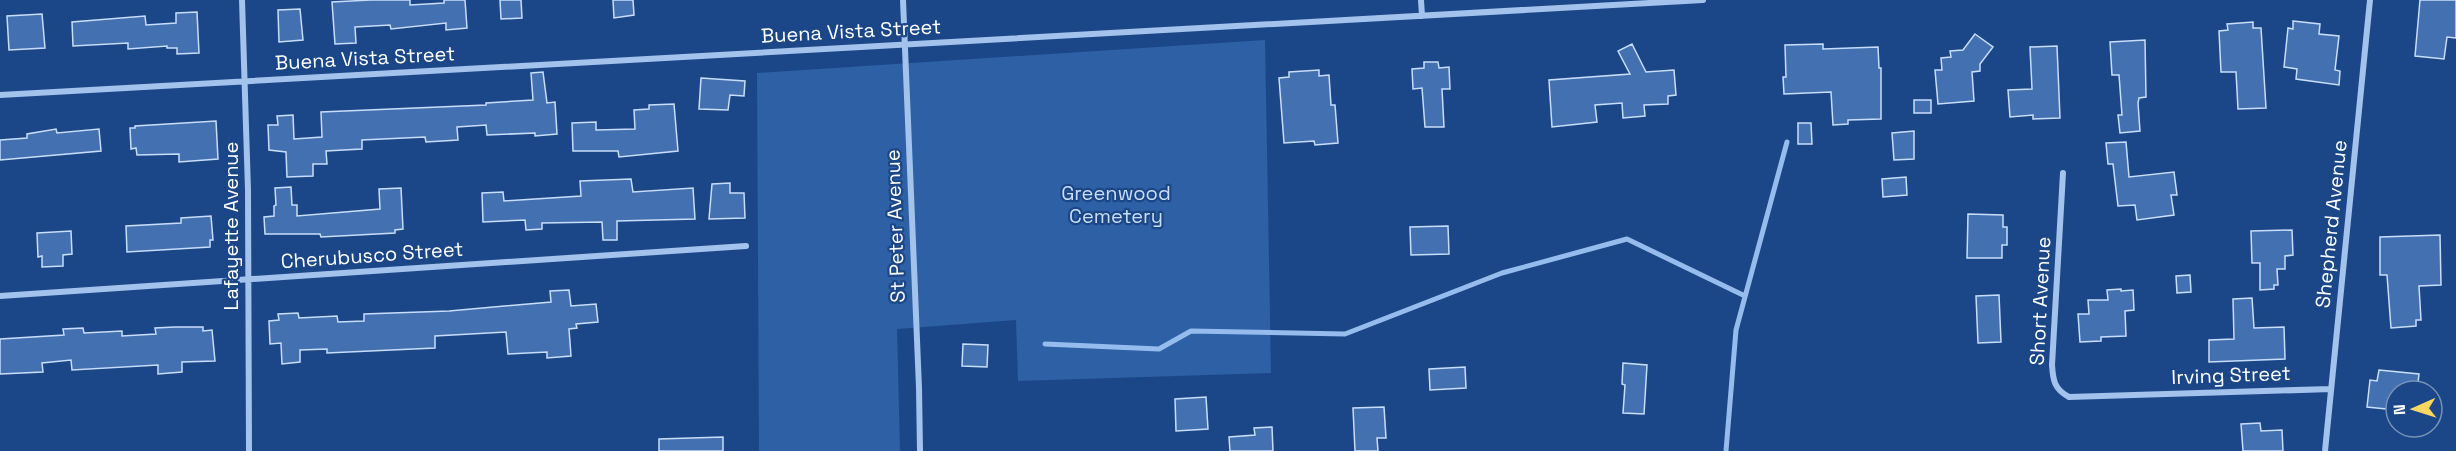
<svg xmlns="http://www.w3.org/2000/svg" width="2456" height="451" font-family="'Space Grotesk',sans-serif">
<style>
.green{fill:#2e60a6}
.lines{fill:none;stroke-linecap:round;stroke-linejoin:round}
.stream{stroke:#96bcee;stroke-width:5}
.building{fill:#4370b1;stroke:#c9ddf9;stroke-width:1.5}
.minor{stroke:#a3c2ec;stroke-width:6}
.labels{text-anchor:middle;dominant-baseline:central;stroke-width:4.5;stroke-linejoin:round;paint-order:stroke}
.street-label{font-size:20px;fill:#fff;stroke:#1b4788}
.park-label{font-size:20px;fill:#c9ddf9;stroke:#1b4788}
</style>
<rect width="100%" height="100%" fill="#1b4788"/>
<!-- green -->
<path class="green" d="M1265,40L1271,373L1018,381L1016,320L897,329L900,451H759L757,73Z"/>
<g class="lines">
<!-- stream -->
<path class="stream" d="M1045,344L1159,349L1191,331L1345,334L1502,273L1627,239L1745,296
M1726,451L1736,330L1787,142"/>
</g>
<!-- building -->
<path class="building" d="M370,0H410V5L444,3V0H465L467,28L446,30V23L391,29L390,25L355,27L356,43L335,44L332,2Z
M500,0H521L522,18L501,19Z
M613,0H633L634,15L614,18Z
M2420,0H2456V38L2447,37L2444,59L2415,56Z
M300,9L303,40L279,42L278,10Z
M197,12L199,53L177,54V48H167V46L128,49V43L73,46L72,22L145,16L146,25L176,23V13Z
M42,14L45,48L9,50L7,16Z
M2293,21L2320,24L2319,34L2339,36L2335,70L2340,71L2339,85L2296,79L2297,69L2284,67L2288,28L2293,29Z
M2253,22V28H2261L2266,108L2238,109L2236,72H2221L2219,31L2228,30L2227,24Z
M1975,34L1993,47L1980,64V71L1972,72L1974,101L1938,104L1935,70H1942L1941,58L1951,57L1950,51L1963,50Z
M2145,40L2146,97L2139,98L2138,103L2140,131L2120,133L2118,115H2122L2119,75H2112L2110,42Z
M1632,44L1646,72L1674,70L1676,95L1668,96V104L1644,105L1645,116L1623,118L1622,103L1595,105L1597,122L1552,127L1549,80L1630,74L1618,51Z
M1823,44V49L1878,47L1879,68H1881V119L1848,120V124L1833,125L1831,92L1784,94L1783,77H1786L1785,45Z
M2057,46L2060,118L2033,119V115L2010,117L2008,90L2032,89L2030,47Z
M1424,62H1438L1439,68L1449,67L1450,89H1442L1444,127H1425L1422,88L1413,89L1412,69L1424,68Z
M1319,70V76L1329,75L1331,105H1335L1338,143L1315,145L1314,141L1284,143L1279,78L1289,77V72Z
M543,72L547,103L555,102L557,134L535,136V133L487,135L486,125L457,127L458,140L426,142L425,137L362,140V149L326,151L327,164H313V176L287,177L286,152L269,150L268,125H278L277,116L293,115L294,139L322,137L321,112L486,105V103L533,100L531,73Z
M701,78L745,81L744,96L730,95L728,110L699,109Z
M1914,100H1931V113H1914Z
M674,104L678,151L619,157L618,151H573L572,123L596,122V130L635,129L634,110L649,109V105Z
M216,121L218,159L179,162V154L137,155L136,148L131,149L130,128H135V126Z
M1798,123H1811L1812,144H1798Z
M56,129L57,133L99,129L101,151L0,160V140L27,138V134Z
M1914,131V159L1894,160L1892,133Z
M2126,142L2129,177L2174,172L2177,195H2171L2174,215L2137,220L2135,205L2118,206L2113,164H2108L2106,143Z
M1906,177L1907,195L1883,197L1882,179Z
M631,179L633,192L693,188L695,219L617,221V240H603L602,222L542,223V229L526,230L525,220L483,222L482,193L503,192L504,201L581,196L580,181Z
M730,183V193H744L745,218L709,219L712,184Z
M291,187L292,205H297V216L380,209L379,189L401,188L403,229L395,230V233L321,237L320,234H265L264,217L274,216V206L276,205L275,188Z
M1968,214L2003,215V227H2007V245H2002V258H1967Z
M211,216L213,240H210V247L127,252L126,226L181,223V218Z
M1448,226L1449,254L1411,255L1410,227Z
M2292,230L2293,255L2285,256V269H2277L2278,285H2274V289L2260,290V263H2252L2251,231Z
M71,231L72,254L63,255V266L42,267V256L38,257L37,233Z
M2440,235L2441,285L2419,286L2421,320H2416V326L2391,328L2387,275H2380V237Z
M2190,275L2191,292L2177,293L2176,276Z
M2121,289V291L2133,290L2134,310L2125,311L2126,336L2101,337V341L2080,342L2078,314H2089L2088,300H2108L2107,290Z
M569,290L571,306L596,304L598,322L576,324L577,328L569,329L571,356L547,358V352L508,354L506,332L435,336V348L327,353V349L300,350V362L282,364L281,343L270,344L269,321L279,320L278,314L298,313L299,318L337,316L338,322L364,321V314L449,311L551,302L550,291Z
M1999,295L2001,342L1978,343L1976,296Z
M2252,298L2254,328L2284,327L2285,359L2209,362V340L2234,339L2233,299Z
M175,327H203V331L212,330L215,361L182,362V372L158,374V365L72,370L71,360L42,363L43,372L0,374V339L64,335L63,329L83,328L84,333L122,331V336L156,334L155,328Z
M963,344L988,345L987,367L962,366Z
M1623,363L1647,365L1644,414L1623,413L1625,385L1622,384Z
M1465,367L1466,388L1430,390L1429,369Z
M2379,370L2419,374L2417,391H2396V410L2367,407L2370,380L2377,381Z
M1206,397L1208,429L1176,431L1175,399Z
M1384,407L1386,438H1377L1378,451H1355L1353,408Z
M2260,423L2261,431L2282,430L2283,451H2243L2241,424Z
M1272,427L1273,451H1230L1229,437L1255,435L1254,428Z
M723,437V451H659V439Z"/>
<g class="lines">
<!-- minor -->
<path class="minor" d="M242,0L248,190L249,451
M903,0L919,388L920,451
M1421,0L1422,16
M0,95L1703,0
M2063,173L2052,365C2053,380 2054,389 2069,397L2331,389
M0,296L746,246
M2325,451L2370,0"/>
</g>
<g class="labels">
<!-- street labels -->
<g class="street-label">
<text transform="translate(851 31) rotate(-3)">Buena Vista Street</text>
<text transform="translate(365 58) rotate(-3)">Buena Vista Street</text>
<text transform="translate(2331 224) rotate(-84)">Shepherd Avenue</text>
<text transform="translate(231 226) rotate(-90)">Lafayette Avenue</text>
<text transform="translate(895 226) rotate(-92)">St Peter Avenue</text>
<text transform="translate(372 255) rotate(-4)">Cherubusco Street</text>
<text transform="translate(2040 301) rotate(-87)">Short Avenue</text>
<text transform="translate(2231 375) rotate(-2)">Irving Street</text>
</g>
<!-- park labels -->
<g class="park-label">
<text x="1116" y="193">Greenwood<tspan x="1116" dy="23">Cemetery</tspan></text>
</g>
</g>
<!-- north arrow -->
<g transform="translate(2414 409) rotate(267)"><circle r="28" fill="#1b4788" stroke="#7691b8" stroke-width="1.5"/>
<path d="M0-4.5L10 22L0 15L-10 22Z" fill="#fed660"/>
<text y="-9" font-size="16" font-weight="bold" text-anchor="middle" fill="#ffffff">N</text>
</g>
</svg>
